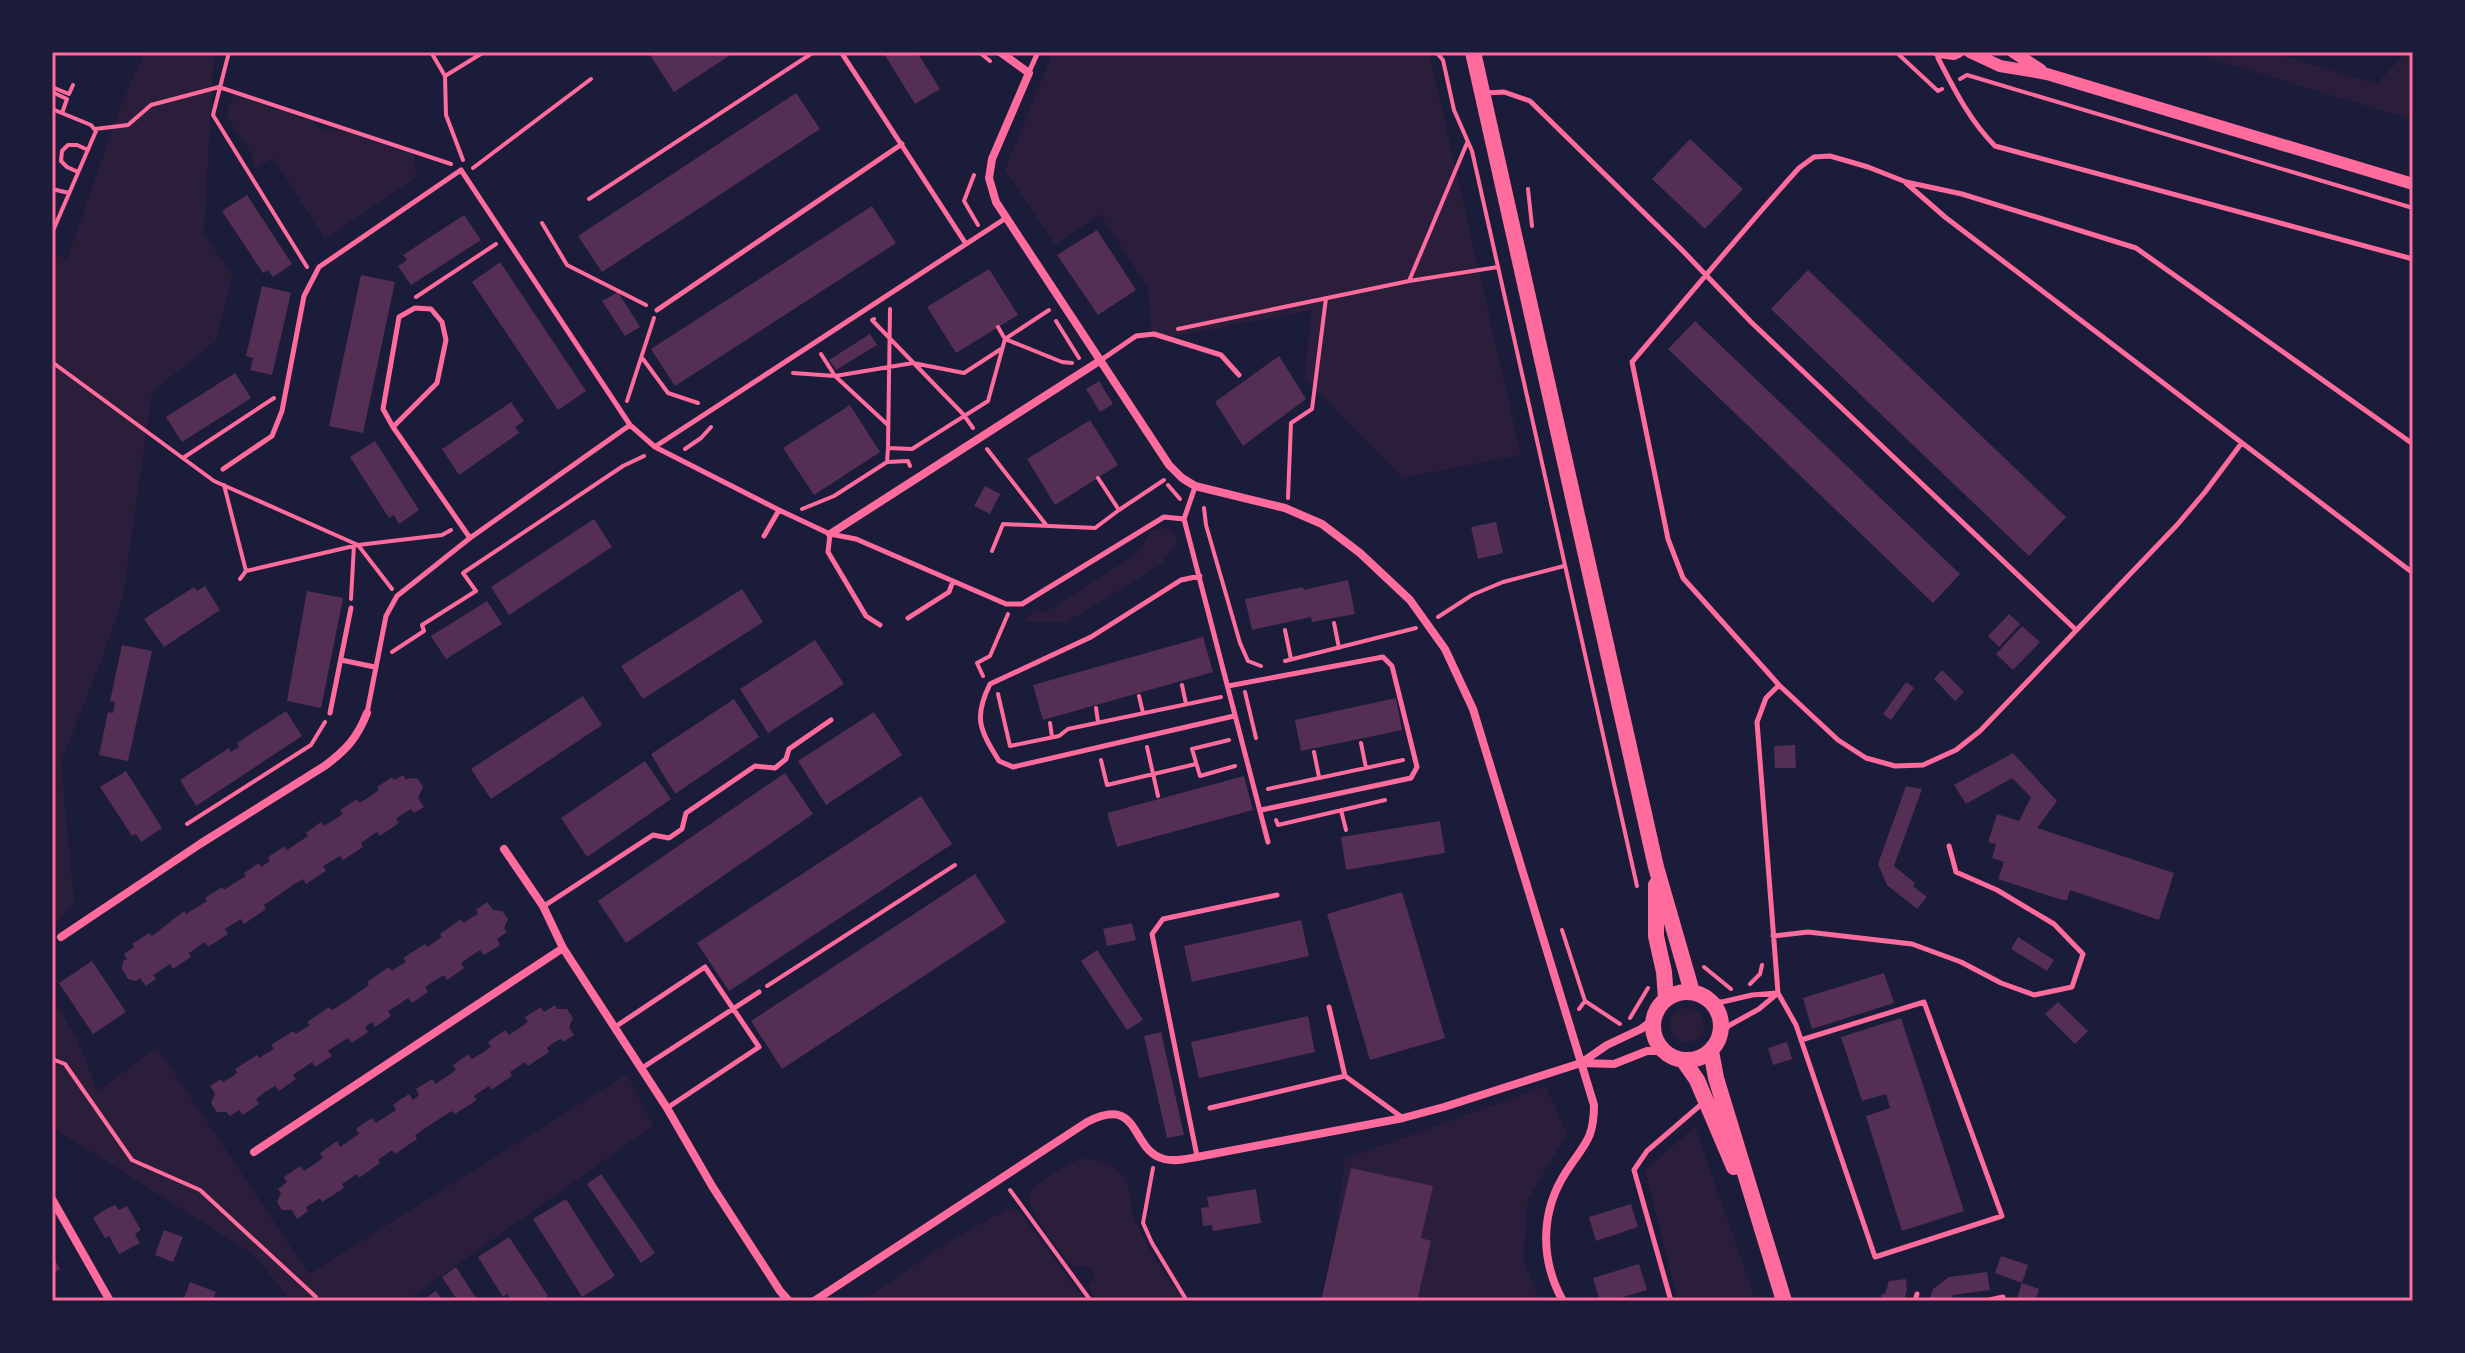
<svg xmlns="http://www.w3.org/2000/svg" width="2465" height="1353" font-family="Helvetica,sans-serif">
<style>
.green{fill:#2a1e3b}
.building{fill:#542f53}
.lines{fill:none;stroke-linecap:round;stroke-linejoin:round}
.path{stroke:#ff6b9d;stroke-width:4}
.service{stroke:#ff6b9d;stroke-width:5}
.minor{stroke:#ff6b9d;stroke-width:8}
.tertiary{stroke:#ff6b9d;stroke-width:12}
.primary{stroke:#ff6b9d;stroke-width:16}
.neatline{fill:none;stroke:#ff6b9d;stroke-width:3}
</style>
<rect width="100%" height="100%" fill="#1b1b3a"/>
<!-- green -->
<path class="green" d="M145,52H214L204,234L233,276L216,341L152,392L123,598L102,659L61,762L74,902L52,929V253L67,259L121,105Z
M1053,52H1429L1521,455L1402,478L1305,378L1311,310L1152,341L1148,288L1100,214L1055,245L1005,170Z
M2189,52H2271L2376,84L2407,52H2413V120Z
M233,95L313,121C318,129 330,133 340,130L414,155L416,178L325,239L273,158L254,169L252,154L226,116Z
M1165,528L1175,533L1178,541L1162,564L1081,614L1064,623L1023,621L1035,610L1046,612L1138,553L1151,530Z
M52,996L76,1037L98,1091L157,1047L309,1274L627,1074L653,1126L406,1301H291L254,1255L52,1127Z
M1670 1025a17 17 0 1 1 34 0a17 17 0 1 1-34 0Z
M1546,1086L1567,1134L1528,1199L1523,1260L1540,1301H1327L1345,1159Z
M1695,1126L1756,1301H1678L1645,1171Z
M1081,1159C1092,1159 1107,1160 1116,1168C1132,1180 1129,1204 1135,1220C1147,1249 1166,1275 1183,1301H1097L1088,1287L1095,1275L1089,1266C1082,1267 1077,1268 1071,1264C1061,1256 1025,1206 1029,1195C1035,1181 1067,1165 1081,1159Z
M1009,1208L1021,1213L1085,1301H868L869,1296L953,1239Z"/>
<!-- building -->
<path class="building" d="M648,52H735L674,92Z
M883,52H917L940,89L915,104Z
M796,93L820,129L602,272L578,236Z
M1690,139L1743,189L1705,229L1652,179Z
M247,195L292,264L273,277L268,270L263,273L222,211Z
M872,206L896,243L675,386L651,349Z
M464,215L481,240L411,285L398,266L407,260L403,255Z
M1097,230L1136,290L1098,315L1057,255Z
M500,262L586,391L558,410L472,282Z
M989,269L1018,315L956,353L927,307Z
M1808,270L2066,517L2029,556L1771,309Z
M361,275L395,282L363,433L329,426Z
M262,286L291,293L272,375L250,370L253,358L246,356Z
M618,292L640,327L625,336L602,301Z
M1695,321L1960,574L1933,603L1668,349Z
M870,334L877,345L836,370L829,360Z
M1279,356L1306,399L1243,446L1215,402Z
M235,373L251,398L182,442L166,417Z
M1099,381L1113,404L1100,412L1086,389Z
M511,402L524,421L515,427L519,433L459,475L442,449Z
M850,405L880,452L814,495L783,448Z
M1090,420L1118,465L1055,505L1027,459Z
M375,441L419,510L399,524L394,515L389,518L350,457Z
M985,486L1000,494L990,514L974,506Z
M594,519L612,547L509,615L491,587Z
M1496,522L1503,553L1478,559L1471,527Z
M1348,580L1355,614L1312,622L1311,617L1252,630L1245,599L1303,587L1304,590Z
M205,586L220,610L164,647L144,619L194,587L197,591Z
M742,589L763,622L643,699L621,666Z
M307,591L343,598L321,708L287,701Z
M487,601L502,624L446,659L431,636Z
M2009,614L2020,624L1999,647L1988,636Z
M2022,626L2040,642L2013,670L1996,654Z
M1203,637L1213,672L1043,720L1033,685Z
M815,640L844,684L768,733L740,689Z
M122,645L152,651L128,761L99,755L108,712L113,713L115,702L110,701Z
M1942,670L1964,692L1955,701L1934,679Z
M1906,682L1914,688L1891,720L1883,714Z
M583,696L602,725L491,799L471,769Z
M1396,698L1402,730L1301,751L1295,720Z
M734,699L759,737L675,794L651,754Z
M286,711L302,736L196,806L180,780L229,748L231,752L239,747L237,743Z
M874,712L902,755L826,805L798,761Z
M1795,745L1796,768H1775L1774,746Z
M2013,753L2057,801L2037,828L2174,873L2159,920L2070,890L2067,900H2062L1998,879L2004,862L1992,858L1996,844L1988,842L1997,814L2019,821L2031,797L2012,778L1966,804L1954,785Z
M645,761L671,799L587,857L561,818Z
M126,771L162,828L141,842L136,834L132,836L100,787Z
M785,773L813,814L626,943L598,901Z
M403,775L406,780L409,778L418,779L423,787L418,798L424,807L414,813L411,809L401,815L396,819L399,823L380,836L377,832L365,840L361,843L363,847L343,860L340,856L323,866L326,871L306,884L303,879L293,885L264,905L266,909L244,924L241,919L225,929L228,934L208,947L205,942L189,953L191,957L173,969L170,964L153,975L156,979L146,986L140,978L136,981L128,979L122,969L123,961L127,959L124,954L134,947L132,944L149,933L152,936L184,911L186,914L207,901L205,898L222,887L224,890L233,884L246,876L244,873L259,863L261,867L270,861L268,857L285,846L287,850L308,836L306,833L321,822L324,826L329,823L343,814L340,810L357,799L359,803L366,799L379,790L377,787L392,777L394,780Z
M1244,776L1253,810L1117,847L1107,813Z
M1906,786L1922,789L1894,866L1915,883L1913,886L1927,897L1917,909L1887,885L1878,864Z
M921,796L952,844L729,991L697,943Z
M1440,821L1445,853L1346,870L1341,837Z
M975,874L1006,922L782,1069L751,1021Z
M1402,892L1445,1038L1370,1060L1327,914Z
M487,902L493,910L502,911L508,919L504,928L507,932L497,939L500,945L484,955L480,950L471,956L461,963L464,968L447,980L444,975L434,981L425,987L428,992L412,1003L408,998L398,1005L388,1011L391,1016L375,1027L372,1022L365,1027L368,1032L352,1043L348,1038L338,1044L328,1051L332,1056L315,1067L312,1062L293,1075L296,1079L279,1091L275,1086L265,1092L256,1099L259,1104L243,1115L239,1110L230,1116L226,1112H217L211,1103L215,1094L210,1086L221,1079L223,1082L230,1078L237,1073L235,1069L257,1055L259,1058L274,1049L271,1045L293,1031L296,1034L302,1030L310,1025L307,1022L329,1007L332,1010L339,1006L369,985L367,982L389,967L392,971L399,966L406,962L403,958L425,944L427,947L442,937L440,934L461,919L464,923L471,918L478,914L476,910Z
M1301,920L1309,956L1192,982L1184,946Z
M1132,923L1136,940L1107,946L1103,929Z
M2018,937L2054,960L2047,971L2011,949Z
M1097,950L1143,1020L1127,1030L1081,961Z
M92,961L126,1012L93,1034L59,983Z
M1884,973L1894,1003L1812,1029L1803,998Z
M2058,1002L2088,1031L2075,1044L2045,1014Z
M555,1005L557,1009H567L573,1018L569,1027L574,1035L563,1042L561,1039L553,1043L547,1048L549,1052L528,1066L525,1062L510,1072L512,1076L491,1090L489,1086L481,1091L474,1096L477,1100L455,1114L452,1111L445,1115L415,1135L417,1139L395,1154L392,1150L378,1160L380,1163L359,1178L357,1174L342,1184L344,1188L322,1202L320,1198L313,1203L306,1207L308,1211L297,1219L292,1210H282L277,1202L281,1193L278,1189L287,1182L284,1177L300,1166L304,1171L313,1165L323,1158L320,1153L337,1141L340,1147L359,1134L356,1129L364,1123L372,1118L376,1123L396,1110L393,1105L401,1099L409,1094L413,1100L419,1095L416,1089L432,1079L436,1084L456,1070L453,1065L469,1054L472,1059L482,1053L491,1047L488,1042L505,1030L509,1035L528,1022L525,1017L541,1007L544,1012Z
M1308,1016L1315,1052L1199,1078L1191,1042Z
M1901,1018L1964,1211L1902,1231L1866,1116L1890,1108L1886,1094L1862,1101L1841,1037Z
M1161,1032L1184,1135L1167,1138L1144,1036Z
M1787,1042L1792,1059L1773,1065L1768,1048Z
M1351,1168L1433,1186L1421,1238L1431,1241L1417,1301H1321Z
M601,1174L655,1253L641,1263L587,1184Z
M1256,1189L1261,1223L1213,1231L1212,1225L1203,1226L1201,1208L1209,1207L1207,1197Z
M566,1199L615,1276L582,1297L533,1219Z
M1631,1204L1638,1227L1596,1241L1589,1217Z
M115,1205L119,1210L127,1206L141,1230L135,1234L140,1243L119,1254L109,1236L105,1238L93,1218L106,1209Z
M164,1230L183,1237L173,1262L155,1255Z
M509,1237L548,1296L541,1301H512L507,1294L503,1297L478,1257Z
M52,1255L60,1269L52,1274Z
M2001,1256L2028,1265L2022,1283L1995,1273Z
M1639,1264L1647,1290L1610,1301H1600L1593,1278Z
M456,1267L478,1301H458L442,1277Z
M1987,1272L1990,1290L1953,1295L1951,1301H1929L1933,1289L1949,1277Z
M1906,1279L1907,1290L1904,1300L1899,1298L1898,1301H1880L1882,1294H1885L1889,1281Z
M190,1282L216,1292L212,1301H183Z
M2022,1283L2039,1289L2035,1301H2016Z
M436,1291L442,1301H421Z"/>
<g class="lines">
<!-- path -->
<path class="path" d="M229,52L213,115L307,267
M431,52L445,76L484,52
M979,52L990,61
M1436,52L1443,60L1454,110L1472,151L1637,886
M1896,52L1938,91L1942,89
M445,76L446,115L463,160
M1960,79L1967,75L2413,208
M52,87L69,94L73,85
M52,92L67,99L62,113
M52,109L91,125L96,131L52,233
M95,129L128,125L151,105L219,87L451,164
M473,168L591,79
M78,172L67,167L61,161L62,151L68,145H77L88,150
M974,175L964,201L978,225
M52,189L69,193
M1528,189L1532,226
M589,199L814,52
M542,223L567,265L646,305
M1409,281L1467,143
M416,297L496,244
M874,319L872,320L963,414L973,428
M1056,321L1079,358
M998,327L1005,339L1049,310
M1178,329L1409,281L1498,267
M821,354L835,376L888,425
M643,359L668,393L698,403
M52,362L214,481L358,545L392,589
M793,373L835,376L913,363L964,373L1001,349
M627,401L654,318
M888,448L890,309
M685,449L701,438L711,427
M987,449L1047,526
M183,458L274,398
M910,466L908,461L887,462L888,448L912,449L988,401L1005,339L1062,362L1072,363
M1098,478L1119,510L1164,480
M224,485L246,571L240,579
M1168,485L1180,499
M1288,498L1291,423L1312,409L1326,298
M1204,508L1206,525L1240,643L1248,661L1261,666
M802,509L834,496L887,462
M992,551L1003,524L1095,528L1119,510
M246,571L358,545L442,535L451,530
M351,599L354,545
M1438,617L1472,595L1503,582L1564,566
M1334,623L1339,648
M1285,630L1291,659
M392,652L424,631L422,625L476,591L463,573L623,466L644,456
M1285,661L1416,628
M983,676L977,663L990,656L1008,614
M1182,685L1186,704
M1245,692L1256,738
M998,694L1010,746L1059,736L1068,729L1221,697
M1139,696L1143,713
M1096,708L1098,722
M1050,723L1052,737
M1229,740L1192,749L1200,776L1235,766
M1361,743L1366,768
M1147,747L1158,796
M1314,752L1319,777
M1101,760L1107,785L1196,764
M1268,789L1403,760
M1341,810L1346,830
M1276,820L1278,825L1385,800
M187,824L311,745L325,722
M1562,930L1585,1001
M1704,967L1731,989
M1750,984L1760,974L1762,965
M767,986L955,865
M1579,1009L1585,1001L1620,1024
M1630,1018L1648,988
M52,1059L65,1064L132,1160L200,1190L316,1297L315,1301
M1153,1168L1143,1223L1152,1243L1187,1301
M1010,1190L1091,1301"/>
<!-- service -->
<path class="service" d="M841,52L966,244
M1942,54L1938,58C1954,89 1970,121 1995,146L2413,259
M1029,72L1038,52
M1485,93L1504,92L1530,101L1681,249L1752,323L2076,630
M1906,183L1945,217L2413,573
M657,310L902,144
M1101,360L1136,336L1154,334L1221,355L1239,375
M393,427L437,383L446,340L442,322L431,309L415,308L399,317L383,409L393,427L470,538
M2241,444L2205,492L2177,525L1980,731L1956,750L1923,765L1895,766L1866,758L1838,740L1779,685L1683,578L1668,539L1632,362C1688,297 1742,231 1799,168L1814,157L1830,156L1868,167L1906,182L1962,194L2136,248L2413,444
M656,446L1006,218
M223,469L272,436L282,411L304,296L319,267L461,170L630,425
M1195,487L1184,519L1268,842
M830,534L828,552L866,616L880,625
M764,536L779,510
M1200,576L1181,580L1091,637L990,684C973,718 980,730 999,761L1013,767L1234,716
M908,618L949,592L953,581
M341,660L375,667
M1779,685L1766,698L1757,722L1778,993L1796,1025L1875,1257L2002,1216L1924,1002L1801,1040
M1228,686L1383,657L1392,666L1417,767L1411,778L1261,810
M330,713L351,608
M367,713L386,616L397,596L470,538L630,425L655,447L779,510L830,534L856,539L1006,604H1022L1164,517L1184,519
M544,906L653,835L669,838L682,829L686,813L755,766L775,768L786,759L789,749L831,720
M1773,936L1808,932L1912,944L1961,962L2001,983L2034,995L2072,987L2083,954L2054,924L1997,890L1956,872L1949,846
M1711,1001L1722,1002L1752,995L1777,993
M1329,1007L1345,1076L1403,1118
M615,1027L705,967L759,1047L667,1108
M1720,1034L1730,1025L1759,1009L1778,993
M642,1068L759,992
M1210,1108L1345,1076
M1197,1156L1152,934L1163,919L1277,895
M1671,1301L1634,1170L1647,1151L1704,1102
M1915,1301L1917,1294
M1985,1301L2003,1297"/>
<!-- minor -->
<path class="minor" d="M1000,52L1029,73L992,159L989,178L996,202L1169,465L1182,478L1195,486L1285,508L1322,524L1360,553L1410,600L1445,649L1473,709L1594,1105C1594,1140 1584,1144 1566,1172C1540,1212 1540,1260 1563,1301
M830,534L1101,360
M504,849L543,906L563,948L667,1108L712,1186L780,1291L789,1301
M61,937L200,844L326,765C347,749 357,738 367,713
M1582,1063L1614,1064L1647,1051H1663
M254,1152L563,948
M52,1199L110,1301
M814,1301L1087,1122C1142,1094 1129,1150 1164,1159C1175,1162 1186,1159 1197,1157L1403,1118L1444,1107L1581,1063L1607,1045L1641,1029L1653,1020"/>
<!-- tertiary -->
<path class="tertiary" d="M1939,52L1954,54L1958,52
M1970,52L2000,66L2047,74L2413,184
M2013,52L2041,70"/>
<!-- primary -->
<path class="primary" d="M1473,52L1656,867L1692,992
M1656,885V936L1664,972L1666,999
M1653 1026a34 34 0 1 1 68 0a34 34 0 1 1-68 0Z
M1711,1051L1716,1078L1784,1301
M1683,1060L1697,1080L1734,1167"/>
</g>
<!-- border -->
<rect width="2465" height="1353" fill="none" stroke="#1b1b3a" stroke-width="108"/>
<rect x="54" y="54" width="2357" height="1245" class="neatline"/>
</svg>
